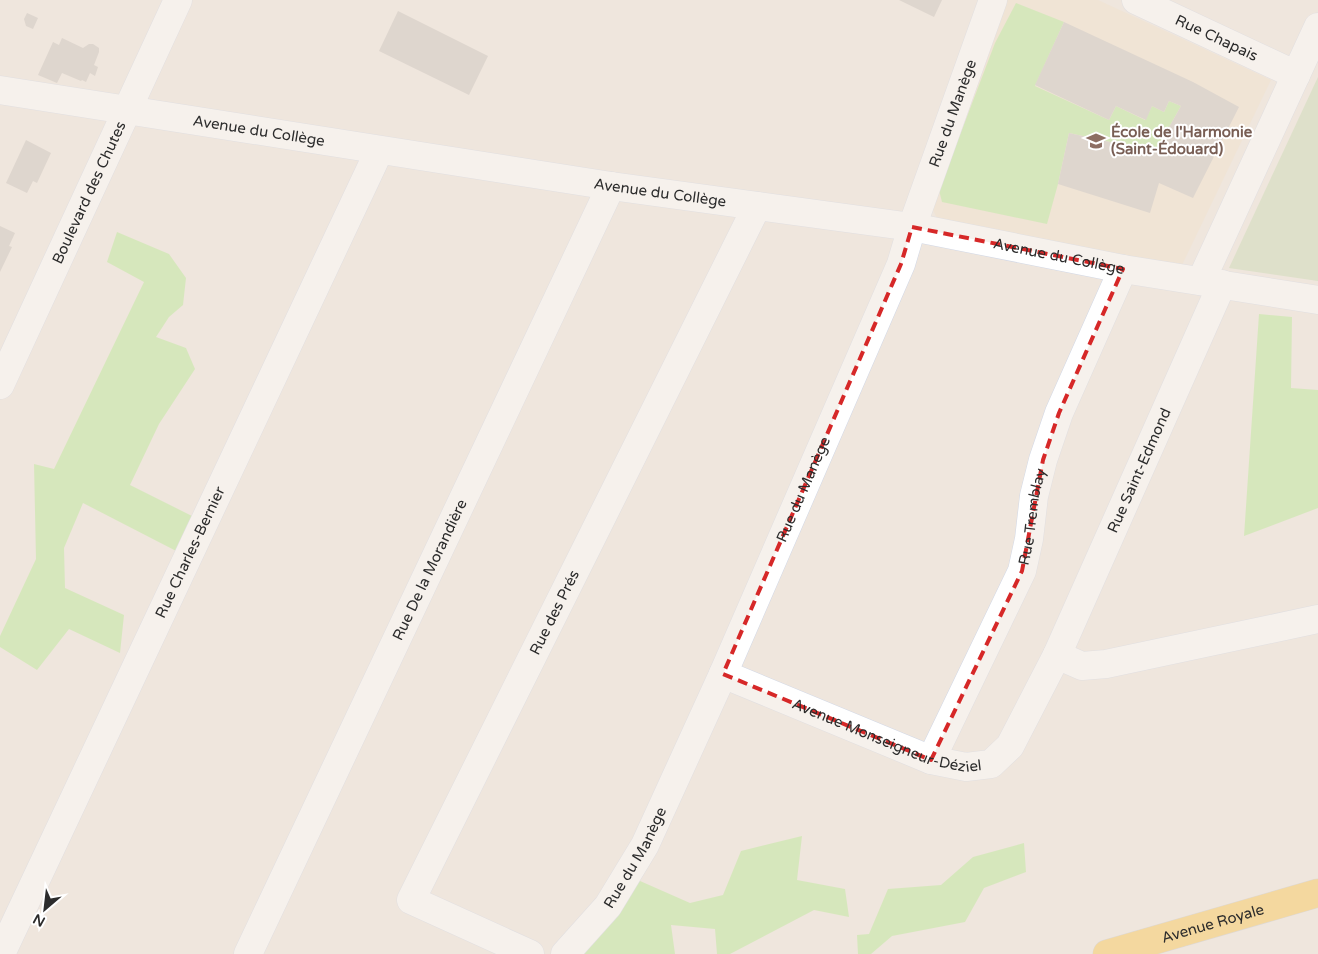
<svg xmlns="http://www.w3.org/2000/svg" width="1318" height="954" font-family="'Varela Round',sans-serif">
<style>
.education{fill:#f1e2cc}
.green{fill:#b9e996}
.cemetery{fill:#c9dab3}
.building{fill:#cac3bd}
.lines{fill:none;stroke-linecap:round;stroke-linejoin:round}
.minor-casing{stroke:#d2d8e6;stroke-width:29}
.major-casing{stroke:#c8c8c8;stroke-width:29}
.minor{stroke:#fff;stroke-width:28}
.major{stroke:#fbc856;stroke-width:28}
.marked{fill:none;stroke:#d62828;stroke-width:4;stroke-dasharray:10 6;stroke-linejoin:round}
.labels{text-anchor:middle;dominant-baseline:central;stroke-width:4;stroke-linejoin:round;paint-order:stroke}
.street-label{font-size:15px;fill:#2c2c2c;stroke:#fff}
.education-label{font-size:15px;font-weight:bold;fill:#785e54;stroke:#fff;text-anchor:start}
</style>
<rect width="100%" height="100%" fill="#efe6dd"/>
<!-- education -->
<path class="education" d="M1001,0H1098L1271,80L1182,265L940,224L929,202Z"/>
<!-- green -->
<path class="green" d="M1016,3L1064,22L1035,86L1109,120L1116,106L1145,120L1152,106L1164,112L1169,101L1181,106L1155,152L1069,133L1058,184L1047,224L942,202L939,190L995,43Z
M117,232L169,254L186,278L183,305L169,317L156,337L186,348L195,369L159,424L130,485L202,521L182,554L83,503L64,548L65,588L124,615L120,653L69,629L37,670L0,647V636L36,559L34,464L54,469L144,282L107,262Z
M1259,314L1292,317L1291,388L1318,390V508L1244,536Z
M802,836L797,880L845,889L849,917L814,910L730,954H717L715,929L671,925L675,954H574L631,877L690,903L723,895L741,851Z
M1024,843L1026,872L984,888L965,922L892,936L871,954H858L857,935L869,934L888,889L941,885L973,857Z"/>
<!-- cemetery -->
<path class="cemetery" d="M1318,77V281L1229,268Z"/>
<!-- building -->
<path class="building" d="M899,0H942L934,17Z
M398,11L488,56L469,95L379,51Z
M27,13L38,18L33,29L26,26L24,19Z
M1064,22L1193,82L1239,107L1193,198L1159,183L1150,213L1058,184L1069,133L1155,152L1181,106L1169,101L1164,112L1152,106L1146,120L1116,106L1109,120L1035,85Z
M62,38L83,48L89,44H93L99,48V52L94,65L98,67L95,76L90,73L86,82L82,80L81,81L62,73L57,83L38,75L53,42L59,45Z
M26,140L51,153L37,183L33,181L27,193L6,183Z
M0,226L15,233L9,246L12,247L0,272Z"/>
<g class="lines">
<!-- minor casing -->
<g class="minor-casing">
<g id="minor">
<path id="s1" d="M1136,0L1296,75"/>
<path id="s2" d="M0,90L611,186L912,227L1123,269L1318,300"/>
<path d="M1201,281L1318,27"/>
<path id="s3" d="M0,385L178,0"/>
<path id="s4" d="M1057,655L1222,284"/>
<path id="s5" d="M723,674L931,760L966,767L991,764L1010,746L1057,655L1082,666L1106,664L1318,619"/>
<path id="s6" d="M931,760L1022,571L1029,539L1034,496L1043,460L1059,413L1123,269"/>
<path id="s7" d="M1,954L379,151"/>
<path id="s8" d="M248,954L611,186"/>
<path id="s9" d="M530,954L411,900L757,206"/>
<path id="s10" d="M565,954L608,906L645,845L723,674L901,264L912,227L993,0"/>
</g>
</g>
<!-- major casing -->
<g class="major-casing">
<g id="major">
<path id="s11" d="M1107,954L1318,893"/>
</g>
</g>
<!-- minor -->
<use href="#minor" class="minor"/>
<!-- major -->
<use href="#major" class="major"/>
</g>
<!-- marked area -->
<path d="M0 0H1318V954H0ZM912,227L1123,269L1059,413L1043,460L1022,571L931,760L723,674L901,264Z" fill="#efe6dd" fill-opacity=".55" fill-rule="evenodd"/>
<path class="marked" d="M912,227L1123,269L1059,413L1043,460L1022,571L931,760L723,674L901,264Z"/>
<!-- icons -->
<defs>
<g id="school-bare" transform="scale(1.5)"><path d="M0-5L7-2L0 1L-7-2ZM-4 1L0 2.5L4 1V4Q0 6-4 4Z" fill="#8d6e63" stroke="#fff" stroke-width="2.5" paint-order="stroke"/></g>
</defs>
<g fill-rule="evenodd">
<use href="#school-bare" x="1096" y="141"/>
</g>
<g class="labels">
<!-- street labels -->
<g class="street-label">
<text stroke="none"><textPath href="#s1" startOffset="89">Rue Chapais</textPath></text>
<text stroke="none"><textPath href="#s10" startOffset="930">Rue du Manège</textPath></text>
<text stroke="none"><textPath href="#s2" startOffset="262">Avenue du Collège</textPath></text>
<text stroke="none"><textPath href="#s2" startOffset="668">Avenue du Collège</textPath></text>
<text stroke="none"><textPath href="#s3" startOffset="212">Boulevard des Chutes</textPath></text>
<text stroke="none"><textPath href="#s2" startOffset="1072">Avenue du Collège</textPath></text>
<text stroke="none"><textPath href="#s4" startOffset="202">Rue Saint-Edmond</textPath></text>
<text stroke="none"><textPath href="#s10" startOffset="525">Rue du Manège</textPath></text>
<text stroke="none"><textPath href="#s6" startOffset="265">Rue Tremblay</textPath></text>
<text stroke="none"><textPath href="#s7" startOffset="444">Rue Charles-Bernier</textPath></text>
<text stroke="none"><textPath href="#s8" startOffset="425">Rue De la Morandière</textPath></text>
<text stroke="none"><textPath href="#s9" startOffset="452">Rue des Prés</textPath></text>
<text stroke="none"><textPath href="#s5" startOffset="176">Avenue Monseigneur-Déziel</textPath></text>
<text stroke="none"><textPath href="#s10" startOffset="120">Rue du Manège</textPath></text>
<text stroke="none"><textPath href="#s11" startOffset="110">Avenue Royale</textPath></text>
</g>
<!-- education labels -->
<g class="education-label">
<text x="1111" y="132">École de l'Harmonie<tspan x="1111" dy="17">(Saint-Édouard)</tspan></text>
</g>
</g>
<!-- north arrow -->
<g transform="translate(45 909) rotate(208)" stroke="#ffffff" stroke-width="4" paint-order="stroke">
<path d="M0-4L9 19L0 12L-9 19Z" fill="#2c2c2c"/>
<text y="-8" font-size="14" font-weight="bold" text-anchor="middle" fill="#2c2c2c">N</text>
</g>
</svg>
